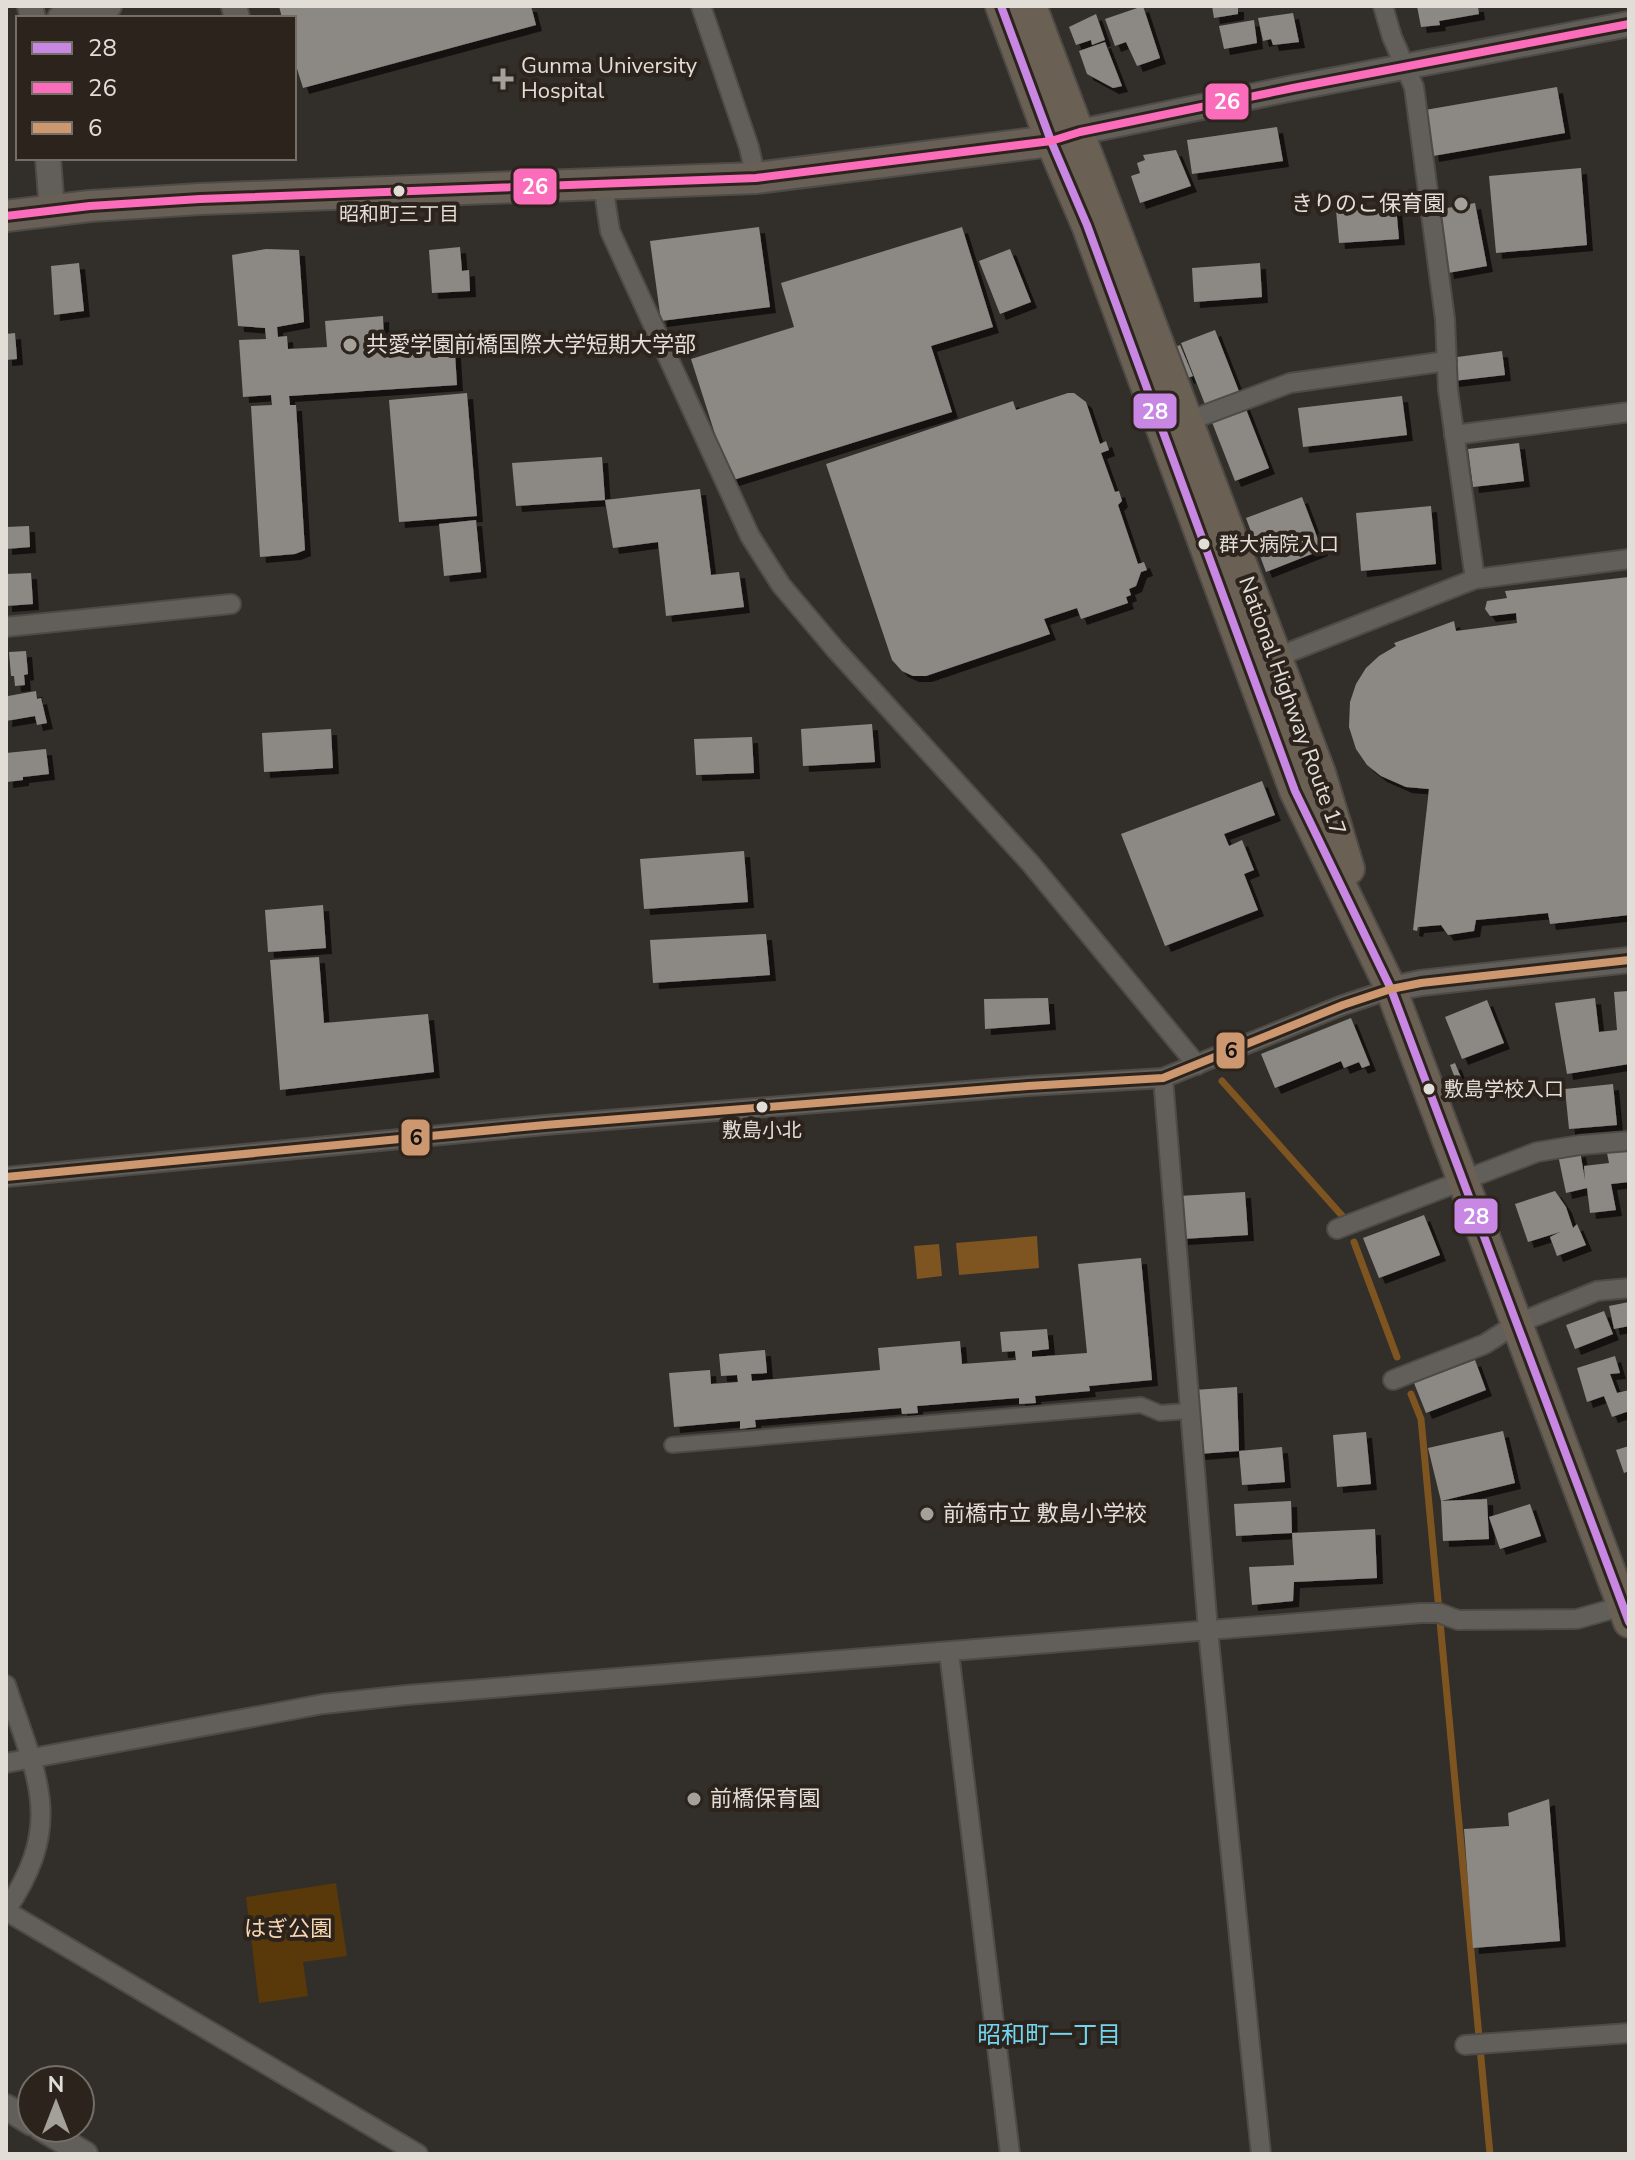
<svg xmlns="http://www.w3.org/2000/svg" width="1635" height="2160" font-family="'Nunito Sans','Noto Sans JP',sans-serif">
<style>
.green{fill:#593809}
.water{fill:#7e5421}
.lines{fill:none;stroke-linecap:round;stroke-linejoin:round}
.stream{stroke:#7e5421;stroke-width:7}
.building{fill:#8c8984;filter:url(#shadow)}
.pedestrian-casing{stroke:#4e4a46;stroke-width:18}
.minor-casing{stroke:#4e4a46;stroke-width:22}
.tertiary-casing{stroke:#4e4a46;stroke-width:28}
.primary-casing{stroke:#4e4a46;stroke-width:34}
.trunk-casing{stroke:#4e4a46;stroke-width:34}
.pedestrian{stroke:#625e5a;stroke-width:14}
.minor{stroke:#625e5a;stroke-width:18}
.tertiary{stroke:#625e5a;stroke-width:24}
.primary{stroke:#686056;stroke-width:30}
.trunk{stroke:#6a6054;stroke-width:30}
.bus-1-casing{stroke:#2c241c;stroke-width:14}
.bus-2-casing{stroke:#2c241c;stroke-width:14}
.bus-3-casing{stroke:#2c241c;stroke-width:14}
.bus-1{stroke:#c787e3;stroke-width:8}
.bus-2{stroke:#fb6dba;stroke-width:8}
.bus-3{stroke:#cd976f;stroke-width:8}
.poi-dot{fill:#a4a09a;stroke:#2c241c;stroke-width:3}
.bus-dot{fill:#e2ddd7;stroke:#2c241c;stroke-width:3}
.labels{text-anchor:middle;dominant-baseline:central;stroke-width:8;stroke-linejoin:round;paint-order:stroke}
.bus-label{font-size:20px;fill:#e2ddd7;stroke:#2c241c}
.poi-label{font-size:22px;fill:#e2ddd7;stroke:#2c241c;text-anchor:start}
.street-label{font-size:22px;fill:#e2ddd7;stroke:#2c241c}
.park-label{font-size:22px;fill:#f8d6b4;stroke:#2c241c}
.neighbourhood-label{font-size:24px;fill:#72d5f0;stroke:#2c241c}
.line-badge{stroke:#2c241c;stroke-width:3}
.badge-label{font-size:22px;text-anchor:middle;font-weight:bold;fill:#fff}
.pale-badge-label{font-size:22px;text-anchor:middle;font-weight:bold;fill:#111}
</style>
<defs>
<filter id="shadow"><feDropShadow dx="6" dy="6" stdDeviation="0" flood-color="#0009"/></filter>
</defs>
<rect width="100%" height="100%" fill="#322e29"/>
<!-- green -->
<path class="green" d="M336,1883L347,1956L303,1962L308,1996L259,2003L246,1897Z"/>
<!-- water -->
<path class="water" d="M1037,1236L1039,1268L959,1275L956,1243Z
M939,1244L942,1276L917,1279L914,1246Z"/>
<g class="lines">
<!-- stream -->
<path class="stream" d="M1222,1081L1345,1219
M1354,1242L1397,1357
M1411,1394L1421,1419L1490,2154"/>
</g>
<!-- building -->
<path class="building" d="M279,6H531L536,25L303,88L294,59V18H282Z
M1143,6L1160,58L1137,66L1126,42L1115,46L1105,19Z
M1212,6H1238V14L1214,18Z
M1417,6H1478L1479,14L1439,21L1440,25L1421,27Z
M1293,13L1299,42L1273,45L1271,39L1263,41L1258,18Z
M1096,14L1105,40L1092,45L1091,40L1076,45L1069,27Z
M1254,20L1257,43L1224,49L1219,26Z
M1105,42L1122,86L1113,88L1087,74L1079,51Z
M1557,87L1565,133L1433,156L1425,110Z
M1277,127L1283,161L1192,174L1187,140Z
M1176,150L1191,186L1140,203L1131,176L1140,173L1137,163L1145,160L1143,155Z
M1581,168L1587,245L1496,253L1489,176Z
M1475,203L1487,266L1448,273L1436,210Z
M1396,206L1399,239L1339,243L1336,210Z
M759,227L770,307L661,321L650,241Z
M962,227L993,327L931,346L952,412L730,481L691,359L794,327L781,283Z
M460,247L462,271L469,270L470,291L432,293L429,250Z
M266,249L299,250L304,322L277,327L278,337L287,336L288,349L327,347L325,321L383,316L384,342L454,338L457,385L289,396L290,405H296L305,550L295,554L260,557L251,406L272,405L271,395L243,397L239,340L266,339L265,328L238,326L232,255Z
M1010,249L1031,302L1000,314L979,261Z
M79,263L84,311L54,315L51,266Z
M1260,263L1262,297L1194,302L1192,268Z
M1215,330L1269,468L1235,481L1181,343Z
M15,333L17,359L6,360V334Z
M1180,345L1193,376L1188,378L1175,347Z
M1502,351L1505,375L1453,381L1450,358Z
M467,393L477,516L399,522L389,400Z
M1068,393H1074L1086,402L1100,444L1106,441L1109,450L1101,453L1115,492L1119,491L1122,501L1118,505L1138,564L1144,562L1147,570L1141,572L1136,586L1129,589L1131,595L1126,597L1128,603L1081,619L1077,608L1044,619L1050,634L926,676H913L902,671L892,660L826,464L1013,401L1016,410Z
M1402,396L1407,435L1303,447L1298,408Z
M1519,443L1524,481L1473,487L1468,449Z
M602,457L605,500L516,506L512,463Z
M700,489L711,575L739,572L744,607L666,616L658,542L613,548L605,500Z
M1302,497L1322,550L1266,572L1246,518Z
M1431,506L1436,564L1361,571L1356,513Z
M476,520L481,572L444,576L439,524Z
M29,526L30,547L6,549V527Z
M31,573L33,604L6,606V574Z
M1629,577V915L1550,924L1548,913L1476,920L1474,931L1448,935L1441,925L1418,927L1417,931L1413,930L1429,789L1406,787L1381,776L1367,765L1356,749L1349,727L1350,702L1356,684L1366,668L1379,656L1396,646L1394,643L1454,621L1456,631L1517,623L1516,613L1490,616L1485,609L1487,601L1507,598L1505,591Z
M26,651L28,674L24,675L25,685L15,686L14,676H11L9,652Z
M36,691L37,699L41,698L47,723L37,725L35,716L6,721L8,696Z
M872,724L875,762L803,766L801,729Z
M331,729L333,768L264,772L262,733Z
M752,737L754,773L696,775L694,739Z
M46,749L49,774L23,777V780L7,782L6,753Z
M1262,781L1275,815L1224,834L1229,846L1242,840L1254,870L1244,874L1258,910L1165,946L1121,834Z
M744,851L748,902L644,909L640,859Z
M323,905L326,948L268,952L265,910Z
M766,934L770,975L653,983L650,940Z
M319,957L324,1023L428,1014L434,1072L280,1090L270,960Z
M1629,991V1064L1567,1074L1555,1003L1595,998L1599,1032L1617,1030L1614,992Z
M1048,998L1050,1024L985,1029L984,999Z
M1487,1000L1504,1043L1462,1059L1445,1017Z
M1351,1018L1370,1065L1362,1068L1359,1062L1344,1068L1341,1061L1275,1088L1261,1054Z
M1455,1063L1467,1092L1461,1094L1450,1065Z
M1613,1084L1617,1125L1569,1129L1565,1089Z
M1580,1151L1585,1180L1584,1166L1609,1163L1607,1153L1629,1151V1182L1611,1184L1616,1210L1590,1213L1587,1188L1566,1193L1558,1155Z
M1555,1191L1566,1207L1573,1228L1577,1224L1586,1245L1557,1256L1550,1237L1560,1232L1528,1242L1515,1204Z
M1245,1192L1248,1235L1182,1239L1179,1196Z
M1424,1215L1440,1255L1379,1278L1363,1238Z
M1141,1258L1152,1380L1089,1386L1090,1391L1035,1396L1036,1403L1019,1404V1398L917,1406L918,1413L902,1414L901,1408L755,1420L756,1427L740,1429V1421L674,1427L669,1373L710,1370L711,1384L738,1382L737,1375L721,1376L719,1354L765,1350L767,1373L751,1374L752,1381L880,1370L878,1348L960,1341L962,1364L1016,1360L1015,1351L1002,1352L1000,1332L1047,1329L1049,1349L1032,1351V1357L1087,1353L1078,1264Z
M1629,1302V1326L1614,1329L1609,1306Z
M1604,1311L1613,1334L1575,1349L1566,1325Z
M1615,1356L1620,1373L1610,1374L1617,1393L1629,1390V1411L1612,1417L1604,1396L1587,1402L1577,1368Z
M1475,1360L1486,1390L1426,1413L1414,1383Z
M1237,1387L1239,1451L1282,1447L1285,1482L1242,1485L1239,1451L1198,1454L1194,1390Z
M1503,1431L1515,1483L1441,1501L1428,1448Z
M1366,1432L1371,1484L1337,1487L1333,1435Z
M1629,1446V1471L1624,1473L1616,1450Z
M1487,1499L1489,1539L1443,1541L1441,1501Z
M1291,1501L1292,1533L1236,1536L1234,1504Z
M1530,1504L1541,1536L1500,1549L1489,1517Z
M1375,1529L1377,1578L1294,1582L1293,1601L1252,1605L1249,1567L1294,1565L1292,1533Z
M1549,1799L1560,1941L1473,1948L1464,1829L1509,1826L1508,1813Z"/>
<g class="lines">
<!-- pedestrian casing -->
<g class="pedestrian-casing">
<path id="pedestrian" d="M672,1445L1141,1405L1160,1413L1189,1411"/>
</g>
<!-- minor casing -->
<g class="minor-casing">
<path id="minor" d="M701,6L749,147L756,178
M1383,6L1392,37L1414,87L1445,319L1448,390L1475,579
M603,185L610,231L750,536L781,585L835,649L1031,864L1197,1065
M1188,421L1290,383L1447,361
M1454,435L1629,412
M6,627L231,604
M1277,657L1475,579L1629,559
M1163,1078L1208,1630L1261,2154
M6,1177L545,1125L1028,1086L1163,1078L1343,1005L1391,989
M1337,1229L1537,1152L1580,1145L1629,1141
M1393,1380L1485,1344L1516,1324L1597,1291L1629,1288
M949,1652L1010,2154
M6,1685C36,1776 66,1822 6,1910
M6,1763L323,1704L407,1695L1421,1613H1439L1458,1620L1577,1619L1623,1606
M6,1911L418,2154
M1465,2045L1629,2033"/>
</g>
<!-- tertiary casing -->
<g class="tertiary-casing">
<path id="tertiary" d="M30,6L33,18
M234,6L237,18
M60,18L109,6
M1080,132L1293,88L1629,24
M48,158L52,210
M1391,989L1421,983L1629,960
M6,2107L32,2123
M41,2128L85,2154"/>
</g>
<!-- primary casing -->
<g class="primary-casing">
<path id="primary" d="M6,216L90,206L200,199L756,178L1051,141L1074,134"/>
</g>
<!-- trunk casing -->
<g class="trunk-casing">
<path id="trunk" d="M1001,6L1051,141L1087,225L1295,791L1391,989L1629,1622
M1031,6L1320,773L1349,869"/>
</g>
<!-- pedestrian -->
<use href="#pedestrian" class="pedestrian"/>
<!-- minor -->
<use href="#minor" class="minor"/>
<!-- tertiary -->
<use href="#tertiary" class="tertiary"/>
<!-- primary -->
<use href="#primary" class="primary"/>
<!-- trunk -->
<use href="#trunk" class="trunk"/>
<!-- bus-1 casing -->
<g class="bus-1-casing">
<path id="bus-1" d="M1001,6L1051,141L1087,225L1295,791L1391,989L1629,1622"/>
</g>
<!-- bus-2 casing -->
<g class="bus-2-casing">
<path id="bus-2" d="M6,216L90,206L200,199L756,178L1051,141L1080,132L1293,88L1629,24"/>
</g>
<!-- bus-3 casing -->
<g class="bus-3-casing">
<path id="bus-3" d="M6,1177L545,1125L1028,1086L1163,1078L1343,1005L1391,989L1421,983L1629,960"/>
</g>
<!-- bus-1 -->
<use href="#bus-1" class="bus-1"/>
<!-- bus-2 -->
<use href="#bus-2" class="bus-2"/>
<!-- bus-3 -->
<use href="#bus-3" class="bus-3"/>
</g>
<!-- markers -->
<g class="poi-dot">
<path d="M499 67h8v8h8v8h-8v8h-8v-8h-8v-8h8z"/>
<circle cx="1461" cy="204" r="8"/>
<circle cx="350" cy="345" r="8"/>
<circle cx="927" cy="1514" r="8"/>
<circle cx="694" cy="1799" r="8"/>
</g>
<g class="bus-dot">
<circle cx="399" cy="191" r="7"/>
<circle cx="1204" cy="544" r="7"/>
<circle cx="1429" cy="1089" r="7"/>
<circle cx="762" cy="1107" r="7"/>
</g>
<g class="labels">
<!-- bus labels -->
<g class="bus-label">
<text x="399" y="214">昭和町三丁目</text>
<text x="1219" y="544" text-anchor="start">群大病院入口</text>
<text x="1444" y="1089" text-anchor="start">敷島学校入口</text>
<text x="762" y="1130">敷島小北</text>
</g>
<!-- poi labels -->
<g class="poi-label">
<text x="521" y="66">Gunma University<tspan x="521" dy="25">Hospital</tspan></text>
<text x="1445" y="204" text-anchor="end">きりのこ保育園</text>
<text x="366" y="345">共愛学園前橋国際大学短期大学部</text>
<text x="943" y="1514">前橋市立 敷島小学校</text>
<text x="710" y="1799">前橋保育園</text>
</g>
<!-- street labels -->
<g class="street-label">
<text transform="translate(1292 706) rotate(70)">National Highway Route 17</text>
</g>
<!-- park labels -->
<g class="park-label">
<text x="288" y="1929">はぎ公園</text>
</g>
<!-- neighbourhood labels -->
<g class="neighbourhood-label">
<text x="1049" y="2035">昭和町一丁目</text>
</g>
</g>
<g class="line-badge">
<rect x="1204" y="82" width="46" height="39" rx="8" fill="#fb6dba"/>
<rect x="512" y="167" width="46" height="39" rx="8" fill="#fb6dba"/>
<rect x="1132" y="392" width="46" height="38" rx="8" fill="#c787e3"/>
<rect x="1215" y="1031" width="31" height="39" rx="8" fill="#cd976f"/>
<rect x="400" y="1118" width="31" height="39" rx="8" fill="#cd976f"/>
<rect x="1453" y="1197" width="46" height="38" rx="8" fill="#c787e3"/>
</g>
<g class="badge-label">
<text x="1227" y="109">26</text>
<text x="535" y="194">26</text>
<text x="1155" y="419">28</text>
<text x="1476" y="1224">28</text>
</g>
<g class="pale-badge-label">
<text x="1231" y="1058">6</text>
<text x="416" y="1145">6</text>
</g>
<!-- border -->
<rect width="1635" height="2160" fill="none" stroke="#e2ddd7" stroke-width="16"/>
<!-- legend -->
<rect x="16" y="16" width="280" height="144" fill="#2c241c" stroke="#756e67" stroke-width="2"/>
<rect x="32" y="42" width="40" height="12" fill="#c787e3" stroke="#756e67" stroke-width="2"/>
<text x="88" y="56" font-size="24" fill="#e2ddd7">28</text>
<rect x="32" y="82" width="40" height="12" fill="#fb6dba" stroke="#756e67" stroke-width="2"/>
<text x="88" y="96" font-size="24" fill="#e2ddd7">26</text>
<rect x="32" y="122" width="40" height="12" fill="#cd976f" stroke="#756e67" stroke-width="2"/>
<text x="88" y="136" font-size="24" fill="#e2ddd7">6</text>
<!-- north arrow -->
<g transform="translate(56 2104)"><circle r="38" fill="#2c241c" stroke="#756e67" stroke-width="2"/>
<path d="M0-6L14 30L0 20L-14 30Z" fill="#a4a09a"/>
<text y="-12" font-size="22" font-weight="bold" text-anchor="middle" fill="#e2ddd7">N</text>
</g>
</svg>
